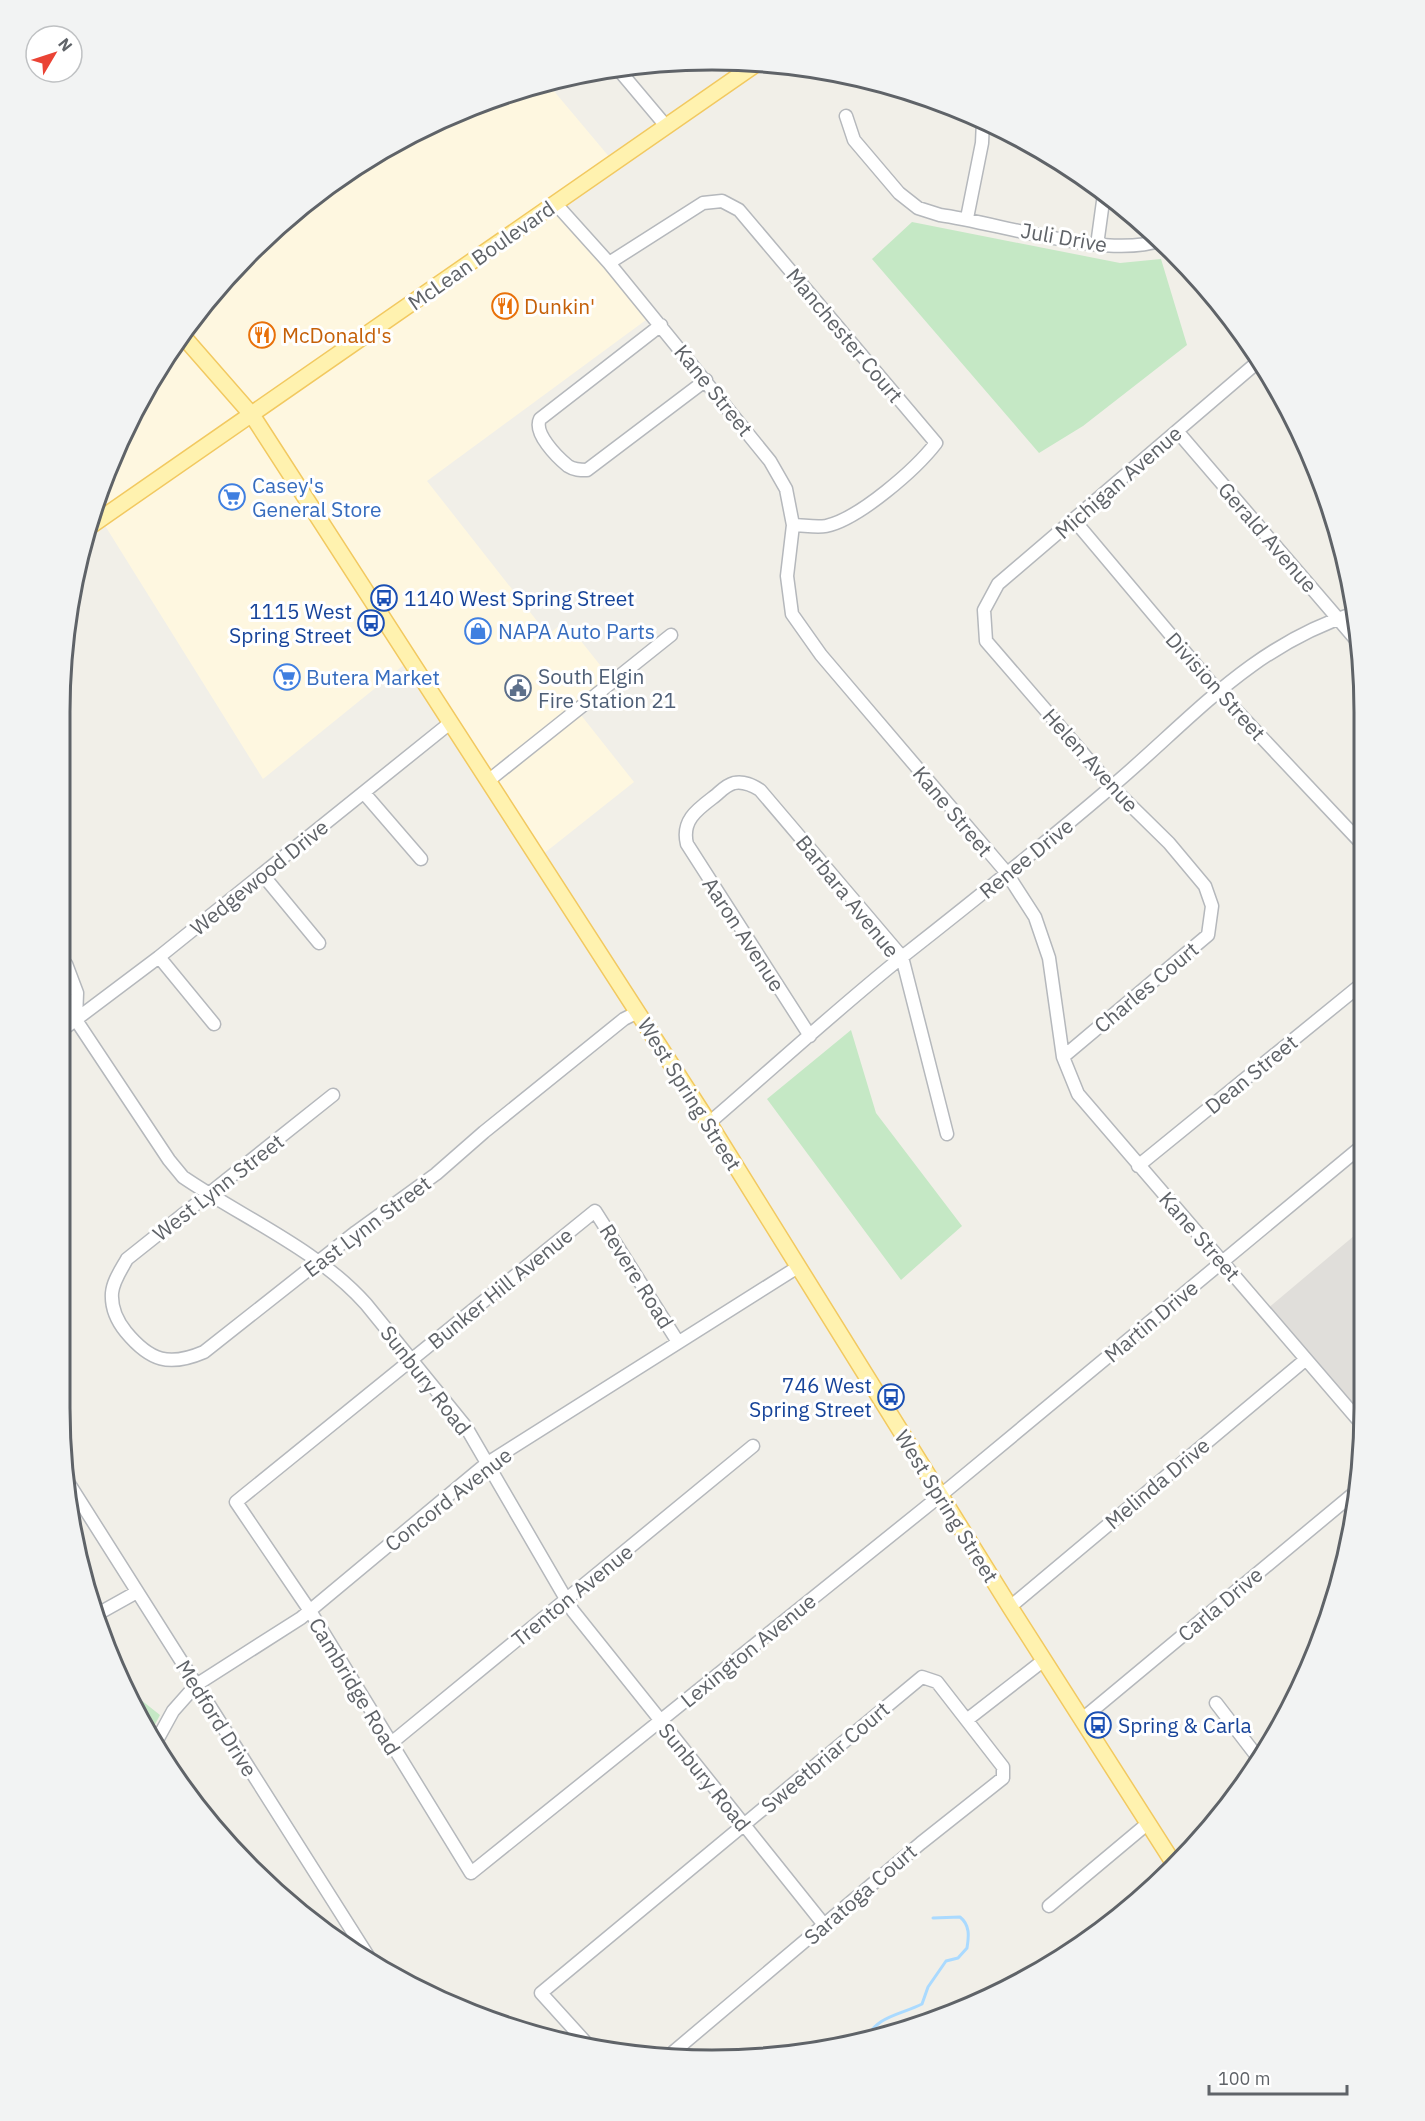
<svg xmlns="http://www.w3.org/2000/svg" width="1425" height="2121" font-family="'IBM Plex Sans',sans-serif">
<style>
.commercial{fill:#fef7e0}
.industrial{fill:#e0deda}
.green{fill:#c5e8c5}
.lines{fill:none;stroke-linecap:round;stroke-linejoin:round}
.stream{stroke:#aadaff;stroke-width:3}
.minor-casing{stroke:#b5b8bc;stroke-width:15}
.major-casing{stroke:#f2c960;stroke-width:18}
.minor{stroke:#fff;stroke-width:12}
.major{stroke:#fff2af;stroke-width:15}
.labels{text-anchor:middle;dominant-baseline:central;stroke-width:6;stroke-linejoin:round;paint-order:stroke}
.street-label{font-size:21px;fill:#5f6368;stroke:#fff}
.food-label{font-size:21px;fill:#c56008;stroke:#fff;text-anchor:start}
.shop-label{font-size:21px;fill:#366cbe;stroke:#fff;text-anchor:start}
.transit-label{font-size:21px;fill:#164399;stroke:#fff;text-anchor:start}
.service-label{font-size:21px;fill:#4e5e75;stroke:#fff;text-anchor:start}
.rim{fill:none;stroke:#5f6368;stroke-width:3}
</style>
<rect width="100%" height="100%" fill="#f1efe8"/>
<!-- commercial -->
<path class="commercial" d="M548,84L611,159L253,410L186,331L251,251L350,170L462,110Z
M555,207L650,317L427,481L548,635L565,621L608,675L573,705L634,782L542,855L257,416Z
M180,337L245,415L91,521L127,424L170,350Z
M251,422L405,664L263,779L104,524Z"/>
<!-- industrial -->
<path class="industrial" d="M1361,1230L1360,1421L1267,1309Z"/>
<!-- green -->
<path class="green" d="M912,222L1120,263L1161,259L1187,345L1083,426L1039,453L872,259Z
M851,1030L876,1113L962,1226L901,1280L767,1099Z
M131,1692L160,1715L151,1732Z"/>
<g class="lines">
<!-- stream -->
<path class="stream" d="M864,2042C877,2015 898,2016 922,2004L928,1987L946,1961L958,1958L967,1948C969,1936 970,1925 960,1917L933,1918"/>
<!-- minor casing -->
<g class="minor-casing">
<path id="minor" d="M618,69L666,126
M846,116L854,140L899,193L918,208L940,215C998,223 1109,260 1161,240
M555,203L609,263L770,461L786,489L793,525L787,576L792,614L821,655L1006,872L1035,917L1049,958L1063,1057L1078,1094L1360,1422
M967,218L982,143L983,121
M1097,245L1104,194
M609,263L703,203L722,201L739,210L936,443C916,469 859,519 826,526C816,528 803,525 793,525
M661,325L540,419C533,433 557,457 568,466C574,470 580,470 587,470L706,380
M1177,431L1358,642
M1074,520L1217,690L1364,846
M488,781L671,635
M364,793L421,859
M262,874L319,943
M159,957L214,1024
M66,964L77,993L76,1020L169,1160L183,1177C243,1218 317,1249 366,1304L466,1427L573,1611L825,1926
M66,1027L159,957L450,723
M810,1036L687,844C681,820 698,809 715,796C721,791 726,785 734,783C744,781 752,785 760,790L902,957L947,1134
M1063,1057L1208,935L1212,906L1205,886L1169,843L1112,787L986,641L984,610L998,584L1260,360
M333,1095L127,1259C121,1270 113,1281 112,1293C111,1308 117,1321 126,1332C150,1361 169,1367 204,1352L356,1232L436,1174L484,1132L624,1019L638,1012
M709,1123C773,1068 836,1010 902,957C972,902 1042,846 1110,788C1191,720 1250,646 1355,613
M1138,1166L1363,983
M678,1342L595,1211L236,1502L310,1611L471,1873L941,1495L1362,1146
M66,1479L368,1956
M1010,1607L1305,1360
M94,1616L137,1592
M1216,1703L1259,1759
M968,1719L1044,1660
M1081,1720L1359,1489
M156,1742L173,1711L196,1685L301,1618L486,1464L798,1267
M390,1744L753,1446
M1049,1906L1147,1824
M589,2046L541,1993L922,1677L937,1682L1003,1767V1778L921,1843L665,2059"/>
</g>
<!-- major casing -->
<g class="major-casing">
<path id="major" d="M182,335L252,415L709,1123L1010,1607L1176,1867
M89,527L756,64"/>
</g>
<!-- minor -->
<use href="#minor" class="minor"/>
<!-- major -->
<use href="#major" class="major"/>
</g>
<!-- icons -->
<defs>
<g id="restaurant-ring" transform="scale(1.35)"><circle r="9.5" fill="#fff" stroke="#e8710a" stroke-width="1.5"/><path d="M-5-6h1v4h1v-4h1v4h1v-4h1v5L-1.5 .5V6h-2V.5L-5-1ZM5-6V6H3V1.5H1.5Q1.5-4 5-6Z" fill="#e8710a"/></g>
<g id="supermarket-ring" transform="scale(1.35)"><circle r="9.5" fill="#fff" stroke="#3f7fe0" stroke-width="1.5"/><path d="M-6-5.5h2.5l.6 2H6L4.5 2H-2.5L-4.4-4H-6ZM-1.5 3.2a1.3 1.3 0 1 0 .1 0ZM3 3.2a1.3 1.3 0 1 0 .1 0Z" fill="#3f7fe0"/></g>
<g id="bus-ring" transform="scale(1.35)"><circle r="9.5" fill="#fff" stroke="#1a4fb4" stroke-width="1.5"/><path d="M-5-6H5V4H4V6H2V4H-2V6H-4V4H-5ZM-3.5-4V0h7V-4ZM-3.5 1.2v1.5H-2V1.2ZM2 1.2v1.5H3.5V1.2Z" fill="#1a4fb4"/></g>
<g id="shop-ring" transform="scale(1.35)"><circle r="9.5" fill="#fff" stroke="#3f7fe0" stroke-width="1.5"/><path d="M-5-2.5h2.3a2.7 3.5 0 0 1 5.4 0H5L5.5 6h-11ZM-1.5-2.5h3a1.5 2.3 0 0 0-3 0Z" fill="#3f7fe0"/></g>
<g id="civic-ring" transform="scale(1.35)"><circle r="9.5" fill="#fff" stroke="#5c6f8a" stroke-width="1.5"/><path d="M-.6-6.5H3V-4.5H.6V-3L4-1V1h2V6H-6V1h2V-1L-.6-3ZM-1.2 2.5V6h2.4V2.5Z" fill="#5c6f8a"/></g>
</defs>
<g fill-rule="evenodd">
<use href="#restaurant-ring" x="505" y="306"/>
<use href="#restaurant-ring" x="262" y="335"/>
<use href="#supermarket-ring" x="232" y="497"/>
<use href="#bus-ring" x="384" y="598"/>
<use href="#bus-ring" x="371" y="623"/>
<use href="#shop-ring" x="478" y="631"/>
<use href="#supermarket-ring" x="287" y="677"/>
<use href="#civic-ring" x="518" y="688"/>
<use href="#bus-ring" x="891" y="1397"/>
<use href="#bus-ring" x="1098" y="1725"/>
</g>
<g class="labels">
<!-- street labels -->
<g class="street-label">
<text transform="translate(1064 237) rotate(10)">Juli Drive</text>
<text transform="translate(481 255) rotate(-35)">McLean Boulevard</text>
<text transform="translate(845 335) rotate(50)">Manchester Court</text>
<text transform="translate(714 390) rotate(51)">Kane Street</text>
<text transform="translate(1118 482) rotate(-41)">Michigan Avenue</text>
<text transform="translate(1268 537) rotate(49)">Gerald Avenue</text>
<text transform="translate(1216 686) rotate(48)">Division Street</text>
<text transform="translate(1091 760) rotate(48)">Helen Avenue</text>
<text transform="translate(953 811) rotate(50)">Kane Street</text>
<text transform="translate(1026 858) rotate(-39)">Renee Drive</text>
<text transform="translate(259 877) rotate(-39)">Wedgewood Drive</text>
<text transform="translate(848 896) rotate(51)">Barbara Avenue</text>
<text transform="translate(744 934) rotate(57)">Aaron Avenue</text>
<text transform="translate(1146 987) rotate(-40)">Charles Court</text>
<text transform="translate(1251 1074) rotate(-39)">Dean Street</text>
<text transform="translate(690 1094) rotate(58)">West Spring Street</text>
<text transform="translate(218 1187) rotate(-38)">West Lynn Street</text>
<text transform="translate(367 1226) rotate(-37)">East Lynn Street</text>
<text transform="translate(1200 1236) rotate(49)">Kane Street</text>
<text transform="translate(637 1276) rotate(58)">Revere Road</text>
<text transform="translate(500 1288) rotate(-39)">Bunker Hill Avenue</text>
<text transform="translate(1151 1321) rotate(-40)">Martin Drive</text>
<text transform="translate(426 1380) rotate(52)">Sunbury Road</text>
<text transform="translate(1157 1483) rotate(-40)">Melinda Drive</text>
<text transform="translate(448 1499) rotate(-38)">Concord Avenue</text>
<text transform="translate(947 1506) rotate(58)">West Spring Street</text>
<text transform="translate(572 1595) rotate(-39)">Trenton Avenue</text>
<text transform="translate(1220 1604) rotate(-40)">Carla Drive</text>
<text transform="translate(748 1650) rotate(-39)">Lexington Avenue</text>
<text transform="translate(355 1686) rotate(59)">Cambridge Road</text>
<text transform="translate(217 1718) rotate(58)">Medford Drive</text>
<text transform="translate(825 1757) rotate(-40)">Sweetbriar Court</text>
<text transform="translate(705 1777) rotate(51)">Sunbury Road</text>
<text transform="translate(860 1894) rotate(-41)">Saratoga Court</text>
</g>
<!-- food labels -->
<g class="food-label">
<text x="524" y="306">Dunkin'</text>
<text x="282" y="335">McDonald's</text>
</g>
<!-- shop labels -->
<g class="shop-label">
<text x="252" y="485">Casey's<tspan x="252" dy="24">General Store</tspan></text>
<text x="498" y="631">NAPA Auto Parts</text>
<text x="306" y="677">Butera Market</text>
</g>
<!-- transit labels -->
<g class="transit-label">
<text x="404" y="598">1140 West Spring Street</text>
<text x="352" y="611" text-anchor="end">1115 West<tspan x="352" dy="24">Spring Street</tspan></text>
<text x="872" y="1385" text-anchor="end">746 West<tspan x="872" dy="24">Spring Street</tspan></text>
<text x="1118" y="1725">Spring &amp; Carla</text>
</g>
<!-- service labels -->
<g class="service-label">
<text x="538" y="676">South Elgin<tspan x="538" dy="24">Fire Station 21</tspan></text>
</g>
</g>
<!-- crop -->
<path d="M0 0H1425V2121H0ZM712 70H712A642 642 0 0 1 1354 712V1408A642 642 0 0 1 712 2050H712A642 642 0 0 1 70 1408V712A642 642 0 0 1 712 70Z" fill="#f2f3f3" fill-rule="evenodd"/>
<path class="rim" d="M712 70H712A642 642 0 0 1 1354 712V1408A642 642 0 0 1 712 2050H712A642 642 0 0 1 70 1408V712A642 642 0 0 1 712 70Z"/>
<!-- north arrow -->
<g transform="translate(54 54) rotate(51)"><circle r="28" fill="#ffffff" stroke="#bfc1c3" stroke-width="1.5"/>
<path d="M0-4.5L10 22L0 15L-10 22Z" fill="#ea4335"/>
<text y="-9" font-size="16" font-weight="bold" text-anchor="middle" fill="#5f6368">N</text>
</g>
<!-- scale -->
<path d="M1209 2085v9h138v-9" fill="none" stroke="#5f6368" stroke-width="3"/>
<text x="1218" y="2085" font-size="18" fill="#5f6368" stroke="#ffffff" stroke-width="4.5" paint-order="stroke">100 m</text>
</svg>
